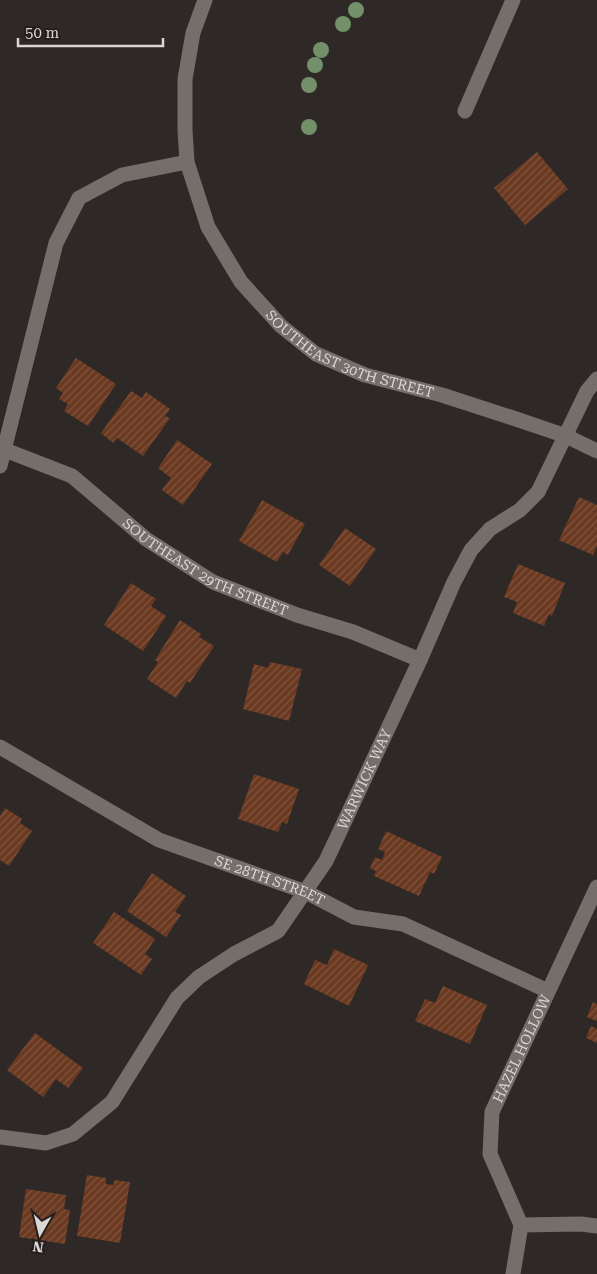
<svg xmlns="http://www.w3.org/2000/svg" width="597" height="1274" font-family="'Roboto Serif',serif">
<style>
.building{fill:url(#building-hatch)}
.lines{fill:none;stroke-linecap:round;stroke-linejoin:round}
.street{stroke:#756e6b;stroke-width:15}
.tree{fill:#73906a}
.labels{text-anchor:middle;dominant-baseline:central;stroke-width:4;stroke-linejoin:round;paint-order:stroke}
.street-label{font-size:14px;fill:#dbd7d6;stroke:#241f1c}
</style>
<defs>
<pattern id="building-hatch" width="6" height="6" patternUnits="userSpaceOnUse" patternTransform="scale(1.25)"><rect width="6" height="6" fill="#6a3920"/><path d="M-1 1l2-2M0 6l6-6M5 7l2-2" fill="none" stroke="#7f5540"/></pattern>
</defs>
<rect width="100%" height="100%" fill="#2e2926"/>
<!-- building -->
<path class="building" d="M537,152L568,189L525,225L494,188Z
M76,358L116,384L88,426L64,411L68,404L59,399L63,393L56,388Z
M131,391L142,398L146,392L170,409L165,416L170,418L143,456L117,438L113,443L101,433Z
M177,440L212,464L183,505L162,490L171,478L158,468Z
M579,497L597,505V546L593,555L559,540Z
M262,500L305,524L288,555L283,552L277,562L239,541Z
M345,528L376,549L350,586L319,565Z
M518,564L565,583L552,616L549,614L544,626L513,613L517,602L504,597Z
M131,583L156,599L151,606L166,616L143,651L104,625Z
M180,620L201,634L199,637L214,646L190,683L187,681L176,698L147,679L158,662L155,660Z
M270,662L302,669L289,721L243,709L254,664L268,668Z
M254,774L299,789L287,824L282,822L278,832L238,819Z
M5,808L22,819L20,823L32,831L9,866L0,860V816Z
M386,831L442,857L434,874L430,872L419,896L374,876L376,871L370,868L375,857L382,860L385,852L378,849Z
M152,873L186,896L175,912L181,915L166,937L127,911Z
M114,912L155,939L145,954L152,959L141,975L93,943Z
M334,949L368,965L349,1006L304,984L315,960L327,965Z
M443,986L487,1005L470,1044L415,1021L425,999L435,1003Z
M593,1002L597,1004V1021L587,1017Z
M591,1026L597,1029V1043L586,1038Z
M35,1033L83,1068L68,1088L56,1079L43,1097L7,1070Z
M87,1175L106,1178V1184L114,1185V1180L130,1182L120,1243L77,1236Z
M26,1189L66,1195L64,1209L70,1210L65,1244L19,1237Z"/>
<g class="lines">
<!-- street -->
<g class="street">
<path id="s1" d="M205,0L193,33L185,79V130L187,162L208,227L241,282L281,326L316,354L365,375L442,395L516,419L566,436L597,451"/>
<path d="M465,111L513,0"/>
<path id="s2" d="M5,450L72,476L146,539L213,582L297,615L353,632L420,660"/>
<path d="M0,466L56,243L79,198L122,175L187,162"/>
<path id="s3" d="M0,747L159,840L306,892L354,917L403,924L548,991"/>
<path id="s4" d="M0,1137L46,1143L73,1134L112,1102L177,998L199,977L234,954L278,931L326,861L420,660L454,582L471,550L490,529L520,510L538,492L587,391L597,379"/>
<path d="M521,1225L581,1224L597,1226"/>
<path id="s5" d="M513,1274L521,1225L490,1154L492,1112L597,887"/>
</g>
</g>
<!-- trees -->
<g class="tree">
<circle cx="356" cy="10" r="8"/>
<circle cx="343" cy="24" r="8"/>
<circle cx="321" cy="50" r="8"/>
<circle cx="315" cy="65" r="8"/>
<circle cx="309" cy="85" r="8"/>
<circle cx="309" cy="127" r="8"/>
</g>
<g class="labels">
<!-- street labels -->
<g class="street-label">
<text stroke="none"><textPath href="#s1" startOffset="432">SOUTHEAST 30TH STREET</textPath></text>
<text stroke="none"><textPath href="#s2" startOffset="235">SOUTHEAST 29TH STREET</textPath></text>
<text stroke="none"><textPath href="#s4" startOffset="545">WARWICK WAY</textPath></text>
<text stroke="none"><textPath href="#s3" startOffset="302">SE 28TH STREET</textPath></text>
<text stroke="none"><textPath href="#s5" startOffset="239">HAZEL HOLLOW</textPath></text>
</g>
</g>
<!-- north arrow -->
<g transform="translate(40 1234) rotate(188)" stroke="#241f1c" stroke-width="4" paint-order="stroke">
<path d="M0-4L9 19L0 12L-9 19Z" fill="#dbd7d6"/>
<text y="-8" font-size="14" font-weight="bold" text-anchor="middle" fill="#dbd7d6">N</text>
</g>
<!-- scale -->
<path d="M18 38v8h145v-8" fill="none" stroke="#dbd7d6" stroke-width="2.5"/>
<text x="25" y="38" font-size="15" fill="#dbd7d6" stroke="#241f1c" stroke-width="4" paint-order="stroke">50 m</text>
</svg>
